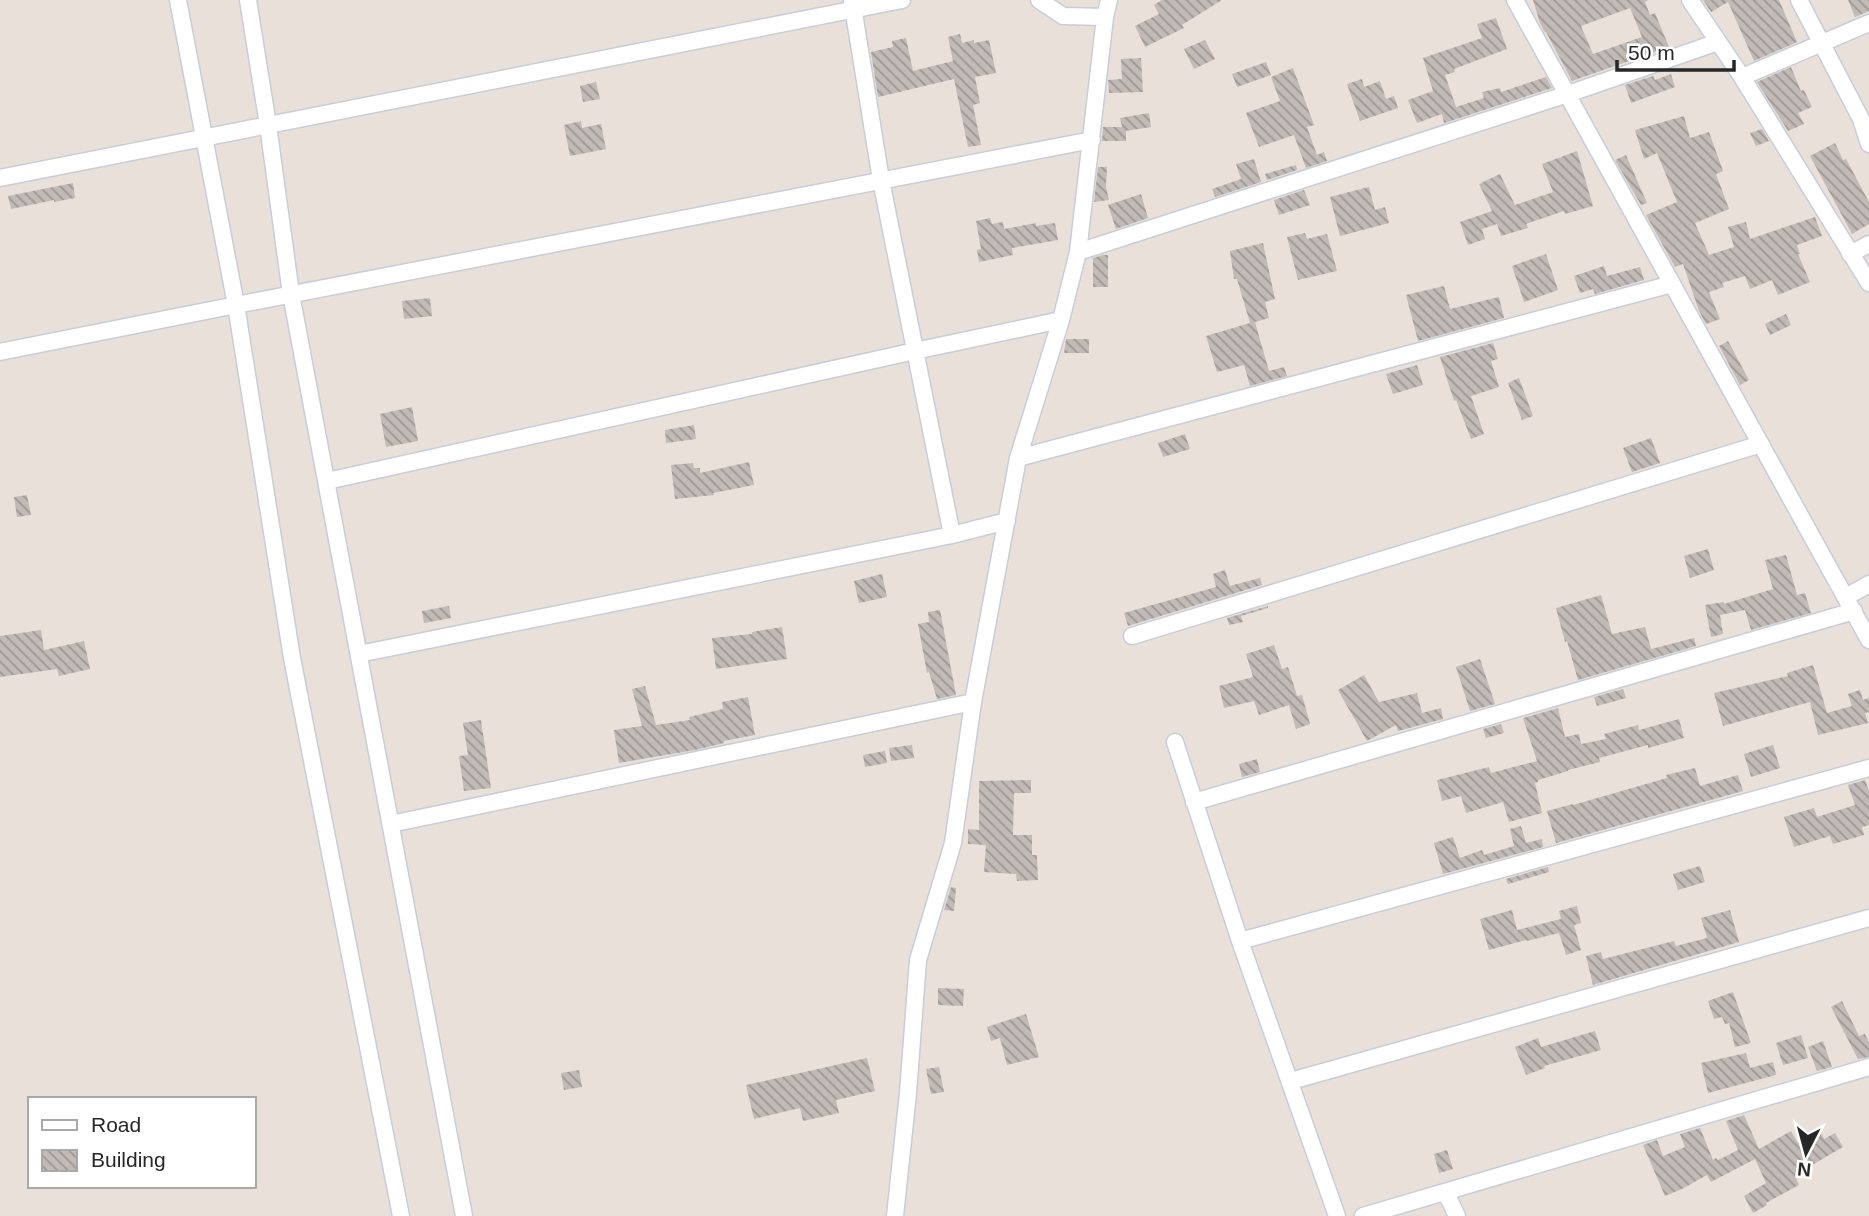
<svg xmlns="http://www.w3.org/2000/svg" width="1869" height="1216" font-family="Arial,sans-serif">
<style>
.building{fill:url(#building-back-hatch);fill-rule:evenodd}
.lines{fill:none;stroke-linecap:round;stroke-linejoin:round}
.minor-casing{stroke:#c8cdd8;stroke-width:19}
.minor{stroke:#fff;stroke-width:16}
</style>
<defs>
<pattern id="building-back-hatch" width="6" height="6" patternUnits="userSpaceOnUse" patternTransform="scale(1.75)"><rect width="6" height="6" fill="#c1bab6"/><path d="M-1 5l2 2M0 0l6 6M5-1l2 2" fill="none" stroke="#9d9794"/></pattern>
</defs>
<rect width="100%" height="100%" fill="#e9e0d9"/>
<!-- building -->
<path class="building" d="M1162,0H1222L1182,25L1184,28L1145,47L1135,26L1159,14L1154,5Z
M1533,0H1648L1645,2L1650,15L1655,13L1669,47L1572,81L1546,32H1545L1540,23ZM1630,8L1642,37L1593,54L1581,26Z
M1703,0H1779L1797,42L1754,61L1728,2L1711,12Z
M1848,0H1869V11L1855,17Z
M1496,18L1507,49L1454,69L1455,72L1445,75L1456,107L1484,98L1482,92L1500,88L1501,92L1546,77L1552,88L1444,123L1442,114L1417,123L1408,100L1433,91L1423,58L1482,38L1477,24Z
M960,34L962,43L974,40V43L989,40L996,73L975,77L980,103L973,105L981,145L968,147L954,79L878,97L871,52L893,47L892,41L906,38L913,71L953,61L948,37Z
M1205,40L1215,59L1194,69L1184,49Z
M1141,58L1143,92L1109,93L1108,80L1122,79L1121,59Z
M1266,62L1271,75L1237,87L1232,74Z
M1791,67L1801,91L1804,90L1812,107L1798,113L1804,124L1788,131L1757,82Z
M1293,68L1314,125L1307,127L1317,155L1324,152L1327,161L1306,168L1294,135L1259,147L1246,113L1280,101L1271,77Z
M1671,74L1675,87L1631,103L1625,85L1653,76L1655,80Z
M1362,79L1364,87L1380,81L1386,99L1394,96L1398,108L1360,121L1347,84Z
M596,82L600,99L583,102L580,86Z
M1149,113L1151,127L1126,131V141H1102L1103,127H1122L1120,118Z
M1684,116L1690,138L1709,132L1723,171L1716,174L1729,209L1695,223L1709,255L1734,247L1728,227L1746,222L1750,239L1815,217L1822,236L1797,245L1800,254H1798L1810,282L1778,295L1772,280L1750,289L1745,276L1722,283L1724,287L1709,292L1720,319L1706,324L1699,311L1683,264L1675,267L1646,215L1677,202L1657,153L1644,159L1635,130Z
M581,121L582,128L601,124L606,149L570,156L564,125Z
M1762,129L1769,141L1756,146L1750,133Z
M1835,143L1843,160L1846,159L1869,202V224L1852,234L1810,156Z
M1577,151L1593,206L1565,214L1564,211L1526,224L1528,228L1501,236L1497,224L1482,229L1485,239L1468,245L1460,222L1492,211L1479,184L1500,174L1515,205L1553,192L1542,164Z
M1626,155L1647,203L1641,205L1615,160Z
M1254,159L1261,182L1215,197L1212,189L1241,179L1236,164Z
M1296,165L1297,170L1267,180L1265,174Z
M1098,167H1107L1106,187L1109,200L1094,202Z
M73,183L75,198L54,202V200L11,209L8,196Z
M1369,187L1375,210L1385,207L1389,223L1340,236L1330,197Z
M1304,190L1310,205L1279,215L1274,200Z
M1141,194L1148,218L1116,229L1108,205Z
M990,218L992,224L1003,222L1004,229L1036,223V226L1055,223L1058,240L1012,248L1013,255L979,262L977,250L981,249L976,221Z
M1305,233L1307,239L1327,234L1337,271L1298,280L1287,237Z
M1263,243L1275,299L1265,302L1269,318L1255,322L1269,371L1284,367L1287,376L1250,386L1244,365L1217,372L1206,336L1250,323L1237,279H1234L1230,251Z
M1546,254L1558,290L1524,302L1512,266Z
M1103,255H1108V287H1093V258Z
M1604,266L1607,276L1640,267L1644,280L1595,294L1593,289L1580,293L1574,276Z
M1444,286L1450,309L1499,297L1504,318L1418,341L1406,295Z
M430,298L432,316L404,319L402,301Z
M1786,314L1791,325L1770,335L1765,324Z
M1066,339H1089V353H1064Z
M1728,341L1749,380L1740,385L1719,346Z
M1493,343L1498,359L1491,361L1499,387L1471,396L1484,434L1471,439L1456,400L1454,401L1440,357Z
M1417,365L1423,385L1393,394L1386,374Z
M1519,378L1533,416L1522,420L1508,383Z
M412,407L418,441L386,447L380,414Z
M694,425L696,439L666,443L665,430Z
M1185,434L1190,449L1163,457L1158,443Z
M1651,438L1660,463L1632,472L1623,448Z
M749,462L754,485L713,493L714,495L675,499L671,465L693,463L694,468H700V473Z
M27,495L31,515L17,517L14,497Z
M1708,549L1714,570L1690,578L1684,556Z
M1786,555L1797,595L1805,593L1811,613L1751,630L1745,610L1720,615L1723,634L1711,637L1705,605L1724,602V604L1773,589L1765,560Z
M1225,570L1230,586L1260,578L1262,585L1128,626L1124,613L1216,587L1213,574Z
M882,574L887,597L859,603L854,581Z
M1601,595L1612,634L1645,627L1651,649L1694,638L1696,646L1578,680L1567,641L1565,642L1556,608Z
M449,606L451,618L424,623L422,611Z
M1268,606V608L1241,616L1243,622L1229,625L1227,618Z
M940,610L956,695L937,699L929,672L927,673L918,624L929,622L928,612Z
M782,627L787,659L716,669L712,638L752,634V632Z
M41,630L44,650L84,641L90,669L59,676L57,669L0,677V636Z
M1274,645L1282,669L1288,667L1297,696L1302,695L1310,724L1296,729L1289,705L1259,715L1254,701L1224,708L1219,686L1253,677L1246,654Z
M1480,659L1495,704L1470,711L1456,667Z
M1813,665L1827,713L1852,706L1848,694L1860,690L1863,700L1869,698V712L1865,713L1868,723L1818,735L1810,702L1723,726L1714,693L1788,676L1787,673Z
M1364,675L1379,702L1417,693L1422,713L1441,708L1443,719L1398,731L1396,725L1367,741L1338,690Z
M645,686L656,725L690,720L689,717L723,709L722,702L748,697L755,735L724,741V743L695,750L619,763L614,730L642,726L632,689Z
M1623,689L1626,698L1597,706L1594,697Z
M1558,708L1565,737L1579,734L1581,744L1606,739L1604,734L1638,725L1639,730L1679,719L1684,738L1648,748V745L1599,758L1600,762L1568,770V771L1538,780V782L1535,783L1542,813L1509,822L1503,802L1466,813L1461,796L1442,801L1437,780L1489,767L1491,773L1537,761L1523,718Z
M481,720L491,788L464,791L459,756L468,755L463,723Z
M1501,724L1504,733L1486,738L1483,729Z
M912,745L914,758L891,761L889,748Z
M1773,745L1780,768L1751,777L1744,754Z
M885,751L887,763L865,767L863,755Z
M1257,759L1260,772L1242,777L1239,764Z
M1695,768L1700,786L1738,775L1743,791L1556,843L1547,811L1573,804V805L1667,778L1666,775Z
M1031,780V793H1014L1013,835H1032V855H1037L1038,880L1017,881L1016,874L984,872L986,845L968,844V829L979,830V781Z
M1865,780L1869,791V825L1862,827L1864,835L1833,844L1830,836L1794,847L1784,817L1814,808L1817,817L1855,805L1848,785Z
M1521,826L1526,843L1542,839L1543,847L1443,874L1434,843L1453,837L1460,858L1482,850L1484,855L1514,846L1510,829Z
M1700,866L1705,882L1678,890L1673,874Z
M1548,867L1549,872L1508,884L1506,879Z
M951,887L956,888L954,911L944,910Z
M1577,906L1581,923L1574,925L1581,950L1566,955L1559,933L1527,941L1526,940L1489,950L1480,919L1512,910L1517,930L1561,919L1559,911Z
M1730,910L1739,942L1593,985L1586,956L1601,952L1603,959L1674,941L1676,946L1707,938L1701,918Z
M938,988L964,989L963,1006L938,1005Z
M1733,992L1751,1043L1735,1047L1729,1023L1725,1024L1722,1017L1714,1019L1708,1001Z
M1842,1001L1859,1036L1865,1034L1869,1043V1057L1858,1059L1831,1007Z
M1026,1014L1039,1057L1007,1065L1000,1038L991,1041L987,1027Z
M1595,1031L1601,1050L1544,1066L1545,1068L1526,1075L1515,1047L1538,1038L1541,1047Z
M1801,1035L1808,1058L1783,1065L1776,1043Z
M1823,1041L1832,1067L1817,1071L1808,1047Z
M1746,1053L1750,1068L1773,1062L1776,1075L1708,1093L1701,1063Z
M867,1058L875,1091L836,1100L839,1113L803,1121L800,1108L754,1119L746,1085Z
M939,1067L944,1092L931,1094L926,1069Z
M579,1070L582,1087L564,1090L561,1073Z
M1744,1115L1759,1149L1791,1131L1798,1143L1820,1131L1824,1139L1835,1133L1843,1147L1795,1175L1799,1185L1766,1203L1767,1205L1753,1213L1744,1196L1766,1183L1755,1159L1711,1182L1707,1175L1682,1189L1665,1196L1643,1145L1657,1140L1663,1156L1685,1147L1680,1134L1700,1128L1713,1160L1716,1158L1718,1160L1738,1150L1726,1121Z
M1447,1150L1453,1169L1439,1173L1434,1154Z"/>
<g class="lines">
<!-- minor casing -->
<g class="minor-casing">
<path id="minor" d="M178,0L236,305L292,658L401,1216
M248,0L268,125L291,294L464,1216
M1039,0L1063,16L1105,17
M1515,0L1869,640
M1690,0L1742,77L1869,283
M1799,0L1861,119L1869,144
M852,1L881,180L952,535
M1742,77L1869,23
M0,178L902,0
M1078,252L1568,94L1718,42
M1850,254L1869,244
M0,352L236,305L1092,140
M1018,458L1672,284
M327,481L915,351L1061,320
M1846,597L1869,584
M1132,636L1761,444
M359,654L952,535L1007,521
M1175,742L1240,941L1337,1216
M1194,802L1854,611
M391,824L973,702
M1240,941L1869,768
M1291,1081L1869,918
M1446,1193L1457,1216
M895,1216L908,1093L918,960L953,843L973,702L1018,458L1061,320L1078,252L1105,17L1109,0
M1363,1216L1869,1067"/>
</g>
<!-- minor -->
<use href="#minor" class="minor"/>
</g>
<!-- legend -->
<rect x="28" y="1097" width="228" height="91" fill="#ffffff" stroke="#a9a9a9" stroke-width="2"/>
<rect x="42" y="1120" width="35" height="10" fill="#ffffff" stroke="#a9a9a9" stroke-width="2"/>
<text x="91" y="1132" font-size="21" fill="#272727">Road</text>
<rect x="42" y="1150" width="35" height="21" fill="url(#building-back-hatch)" stroke="#a9a9a9" stroke-width="2"/>
<text x="91" y="1167" font-size="21" fill="#272727">Building</text>
<!-- north arrow -->
<g transform="translate(1806 1153) rotate(186)" stroke="#ffffff" stroke-width="5" paint-order="stroke">
<path d="M0-5L12 26L0 18L-12 26Z" fill="#272727"/>
<text y="-10" font-size="19" font-weight="bold" text-anchor="middle" fill="#272727">N</text>
</g>
<!-- scale -->
<path d="M1617 60v10h117v-10" fill="none" stroke="#272727" stroke-width="3.5"/>
<text x="1628" y="60" font-size="21" fill="#272727" stroke="#ffffff" stroke-width="5" paint-order="stroke">50 m</text>
</svg>
